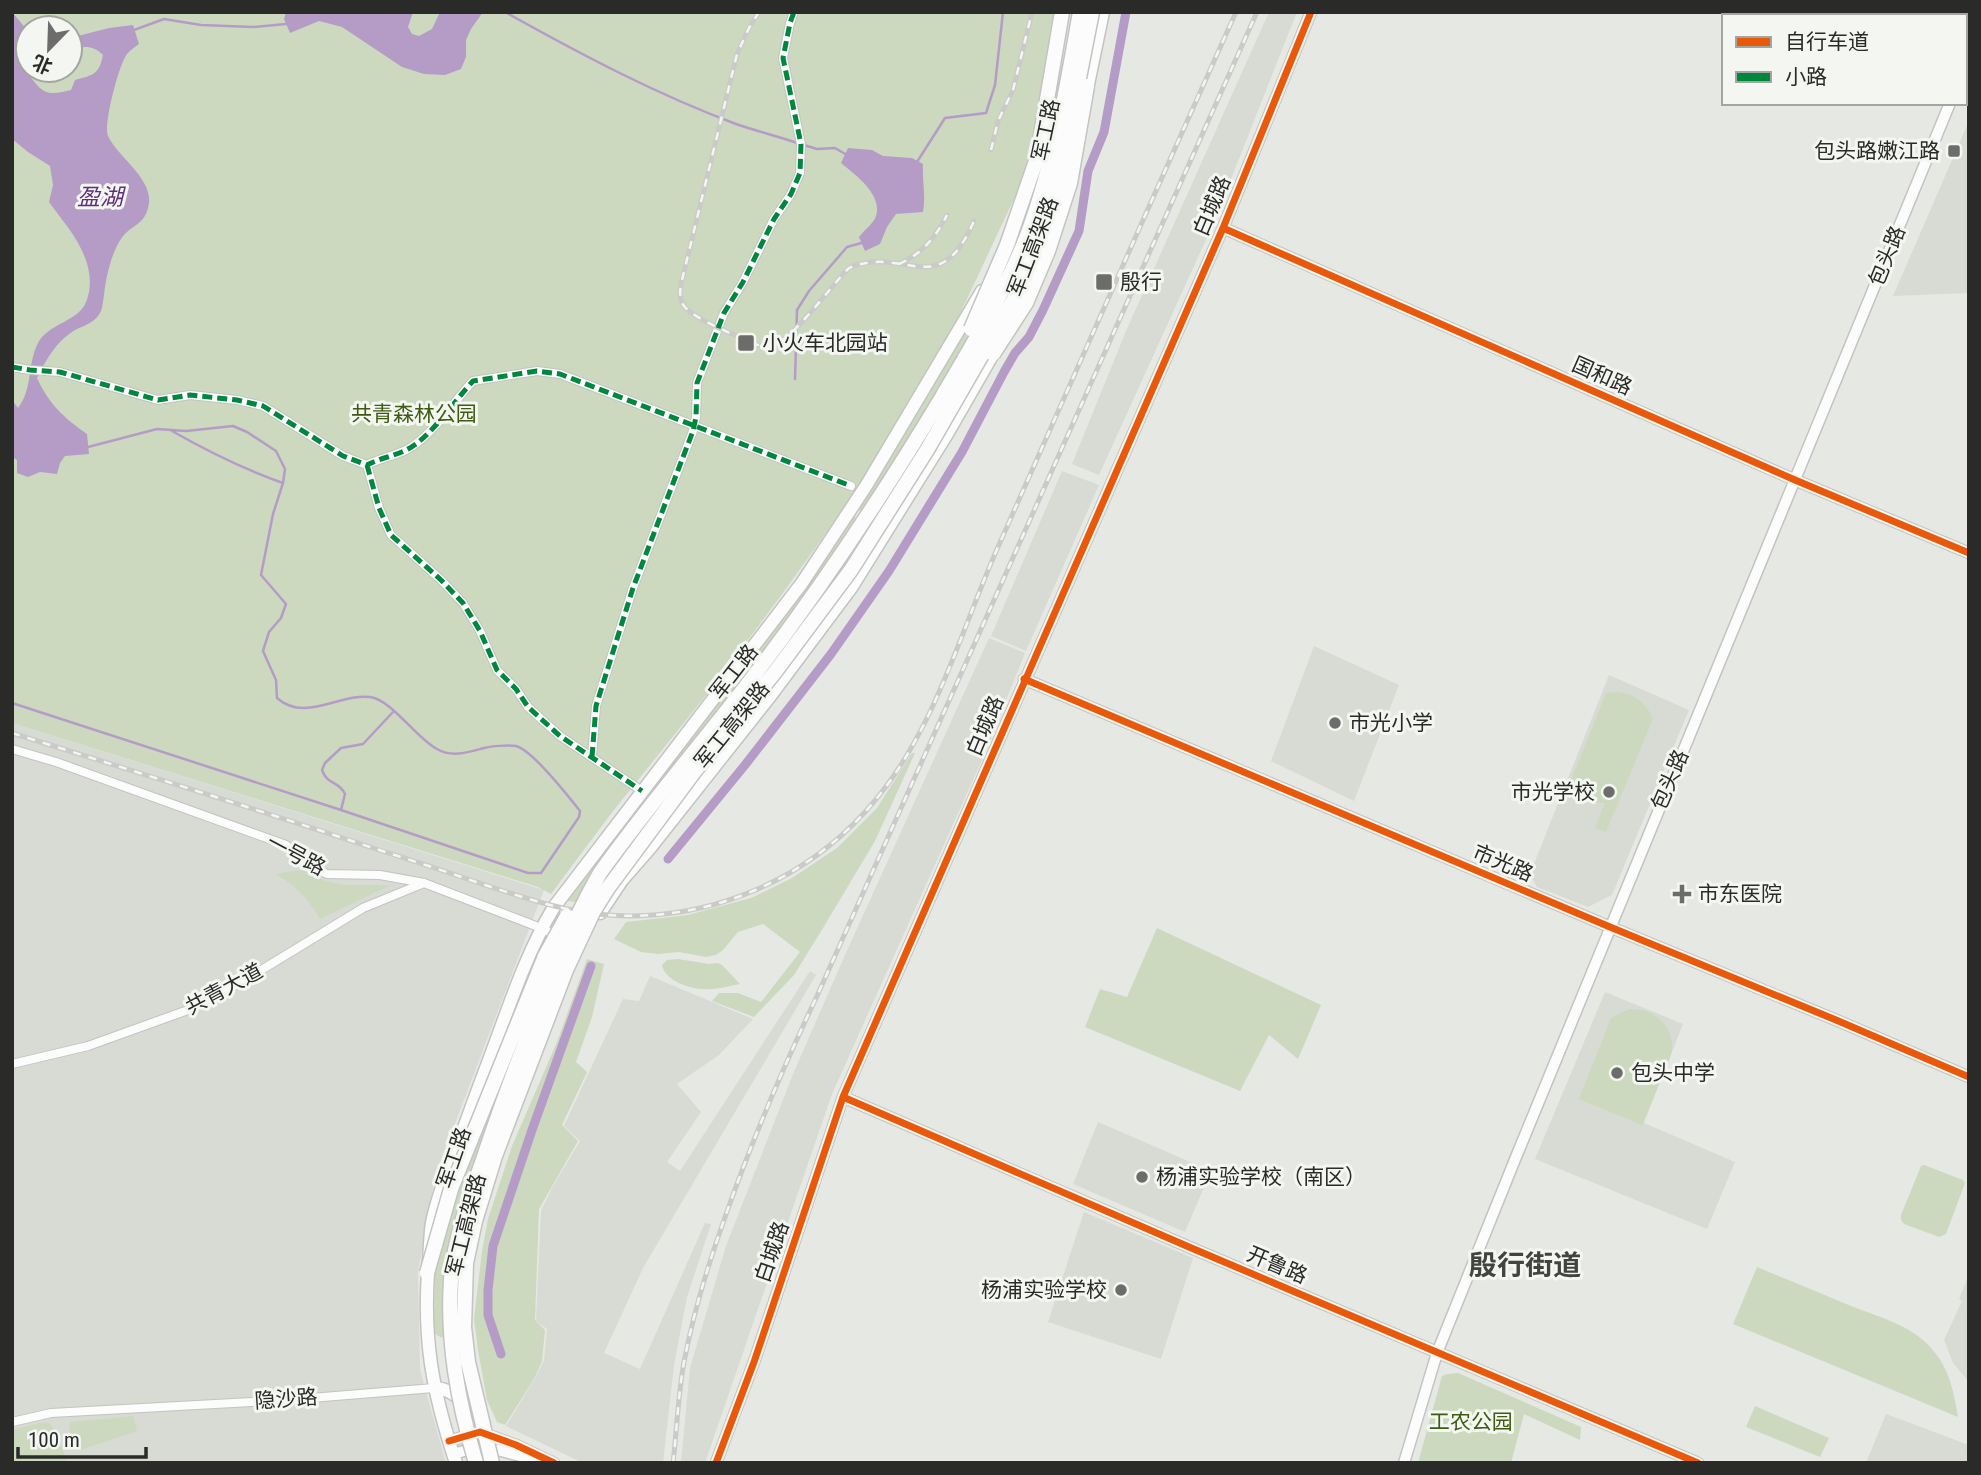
<svg xmlns="http://www.w3.org/2000/svg" width="1981" height="1475" font-family="'Roboto Condensed','Noto Sans SC',sans-serif">
<style>
.built{fill:#d7dbd3}
.green{fill:#ccd9bf;fill-rule:evenodd}
.water{fill:#b59cc7}
.lines{fill:none;stroke-linecap:round;stroke-linejoin:round}
.stream{stroke:#b59cc7;stroke-width:2.5}
.canal{stroke:#b59cc7;stroke-width:9}
.street-casing{stroke:#c3c4c1;stroke-width:10}
.secondary-casing{stroke:#c3c4c1;stroke-width:13}
.primary-casing{stroke:#c3c4c1;stroke-width:15}
.street{stroke:#fbfcfb;stroke-width:8}
.secondary{stroke:#fbfcfb;stroke-width:10}
.primary{stroke:#fbfcfb;stroke-width:12}
.rail-casing{stroke:#cacac9;stroke-width:5}
.rail{stroke:#f3f6f1;stroke-width:2.5;stroke-dasharray:8;stroke-linecap:butt}
.highway-bridge-casing{stroke:#c3c4c1;stroke-width:17;stroke-linecap:butt}
.highway-bridge{stroke:#fbfcfb;stroke-width:14}
.quiet{stroke:#00873e;stroke-width:5;stroke-dasharray:10 5;stroke-linecap:butt}
.cycleway-casing{stroke:#f3f6f1;stroke-width:11}
.cycleway{stroke:#e8590c;stroke-width:7}
.poi-dot{fill:#6c6d6a;stroke:#f3f6f1;stroke-width:2.5}
.labels{text-anchor:middle;dominant-baseline:central;stroke-width:6;stroke-linejoin:round;paint-order:stroke}
.street-label{font-size:21px;fill:#2a2b29;stroke:#f3f6f1}
.poi-label{font-size:21px;fill:#2a2b29;stroke:#f3f6f1;text-anchor:start}
.park-label{font-size:21px;fill:#3e5b12;stroke:#f3f6f1}
.water-label{font-size:23px;font-style:italic;fill:#5e2f7c;stroke:#f3f6f1}
.district-label{font-size:28px;font-weight:bold;fill:#424440;stroke:#f3f6f1}
</style>
<rect width="100%" height="100%" fill="#e6e8e4"/>
<!-- built -->
<path class="built" d="M1269,12H1297L1214,222L1099,475L1072,464L1126,331Z
M1969,121V293L1893,296Z
M1062,471L1099,485L1026,651L991,636Z
M989,638L1025,653L982,760L832,1094L705,1463H681L690,1368L726,1246L793,1074L845,955Z
M1314,646L1399,685L1354,801L1271,761Z
M1609,675L1689,710L1612,895L1588,907L1537,887L1530,874Z
M12,723L544,890L435,1176L418,1272L420,1370L446,1463H12Z
M810,971L816,975L643,1268L604,1353L640,1369L705,1223L711,1224L687,1297L674,1365L663,1463H583L506,1426L536,1376L544,1360L547,1329L536,1321L541,1211L553,1186L580,1141L564,1126L623,999L639,1001L650,976L753,1019L719,1055L677,1084L701,1112L667,1162L680,1171Z
M1605,992L1683,1024L1644,1123L1735,1162L1707,1229L1535,1159Z
M1098,1122L1211,1171L1185,1232L1073,1184Z
M1084,1212L1193,1258L1161,1359L1048,1322Z
M1969,1274V1381H1968L1953,1363L1944,1340L1962,1301L1959,1299Z
M1886,1414L1969,1445V1463H1866Z"/>
<!-- green -->
<path class="green" d="M12,12H1056L1034,156L960,314L898,424L853,495L783,593L715,684L610,815L551,894L538,887L12,723ZM28,28H70V70H28Z
M987,293L1007,305L880,523L857,509Z
M853,516L875,529L594,904L567,901L805,588Z
M1618,692C1637,695 1646,703 1653,719L1606,832L1595,828L1605,803C1584,803 1577,798 1572,778L1606,693Z
M912,753H915L875,841L823,928L794,975L754,1017L712,1001L719,993H738L761,1002L800,952L763,924L738,932L723,950L716,955L706,957L679,952L658,954L641,952L614,939L626,922L688,915L751,898L792,878L837,848L877,808Z
M302,870L326,881L343,885H391L320,919C307,897 297,887 276,874Z
M1157,928L1321,1005L1298,1059L1269,1035L1240,1091L1085,1027L1100,989L1127,997Z
M547,948L481,1170L445,1338L440,1337L434,1333V1324L435,1270L442,1217L458,1161L538,953Z
M587,959L604,964L592,1017L576,1062L587,1072L562,1125L578,1141L539,1209L535,1320L545,1330L542,1361L535,1377L505,1425L497,1422L487,1400L478,1350L474,1319L482,1251L488,1219L512,1146L557,1042Z
M678,959L709,964L717,963L722,965L740,984C729,986 716,990 705,989C690,989 665,981 662,965L667,960Z
M1629,1009C1651,1008 1673,1023 1672,1048C1672,1056 1666,1066 1663,1074C1656,1091 1649,1108 1642,1125L1579,1099L1611,1018Z
M1924,1165L1963,1180L1965,1183L1946,1234L1939,1237L1904,1224L1901,1220V1215L1921,1166Z
M1757,1267C1788,1280 1820,1293 1851,1306C1879,1317 1911,1325 1931,1348C1949,1367 1954,1392 1958,1417L1733,1324Z
M1458,1373L1581,1427L1580,1440L1524,1414L1511,1463H1418L1442,1376L1448,1374Z
M1755,1406L1829,1438L1820,1457L1746,1427Z
M133,1416L137,1431L80,1450L69,1436L70,1422Z
M44,1422L49,1423L53,1427L68,1463H12V1430Z"/>
<!-- water -->
<path class="water" d="M12,12L28,31V63L26,71C42,92 44,97 71,90L75,80C94,75 99,74 103,55C94,45 81,45 70,51V38L109,28L133,25L139,44C135,47 130,50 127,54C119,64 103,125 108,136C117,156 152,178 149,203C146,226 132,223 121,239C111,254 106,277 104,295C103,300 103,306 101,311C95,324 83,325 72,332C55,343 46,360 37,378C49,404 64,418 87,434L89,454L65,456L60,463L57,474L40,472L28,477L17,473V460L12,457V400L18,408C33,389 27,364 38,343C46,327 68,323 80,311C86,305 87,300 89,292C95,257 68,228 49,202L53,185L50,166L28,152L12,139Z
M286,12H413L408,27L412,34L419,36L432,29L440,12H483L471,29L466,40V57L461,69L445,75L424,74L402,67L342,27L319,21L290,33L284,19Z
M848,148L872,150L883,156L912,158L923,164C922,180 926,196 923,212L896,214L887,227L880,244L865,251L859,237C863,231 874,223 876,216C883,194 854,174 841,163Z"/>
<g class="lines">
<!-- stream -->
<path class="stream" d="M505,12C580,54 656,94 736,124C756,131 777,136 797,143
M134,30L164,19L201,25L253,27L286,24
M804,145L817,149L835,148L847,155
M917,162L945,118L986,113L995,85L1003,12
M795,379L797,310L809,291L847,247L865,242
M172,431C209,452 243,469 283,483
M88,447L157,429L186,431L233,426L247,432L276,451L285,469L283,483L273,514L261,575L286,604L281,618L269,632L263,651L276,680L277,698C305,723 340,693 370,697C392,700 416,738 437,749C452,758 469,752 484,748C492,746 508,745 516,746C532,750 569,797 580,811L579,817L541,873H528L341,810L345,794C339,781 327,785 322,770L325,763L341,748L363,744L393,712
M12,703L341,810"/>
<!-- canal -->
<path class="canal" d="M668,859L745,765L831,654L889,571L962,452L1004,372L1015,353L1029,337L1043,310L1079,231L1088,171L1104,132L1126,12
M501,1354L488,1315V1290L493,1246L532,1130L591,966"/>
<!-- street casing -->
<g class="street-casing">
<path id="street" d="M12,367L30,370L60,372L158,400L190,395L237,400L263,406L343,456L367,465C380,458 395,456 408,449C431,437 455,400 473,381L537,371L560,374L851,486
M367,465L379,508L391,535L441,580L463,603L480,631L497,670L516,689L528,707L560,736L642,791
M12,749L56,762L286,845L310,866L327,874L380,875L424,883L541,928L559,937
M592,757L596,706L633,588L693,431L696,417L697,383L724,313L743,282L774,219L791,194L800,173L801,144L783,58L790,23L794,12
M12,1064L88,1046L188,1010L245,980L363,908L424,883
M12,1422L51,1413L286,1400L434,1388"/>
</g>
<!-- secondary casing -->
<g class="secondary-casing">
<path id="secondary" d="M1965,65L1969,56
M1223,228L1795,480L1969,553
M1024,679L1610,927L1836,1020L1969,1077
M843,1097L1189,1247L1698,1463
M449,1441L480,1432L516,1445L554,1463
M453,1454L483,1446L524,1457L536,1463
M716,1463L754,1362L843,1097L1223,228L1311,12
M1404,1463L1437,1353L1516,1157L1950,103"/>
</g>
<!-- primary casing -->
<g class="primary-casing">
<path id="primary" d="M1966,12L1969,14
M1086,94L1103,12
M600,913L622,880L650,848L771,695L851,588L947,434L997,347
M434,1388C461,1389 469,1412 480,1432
M456,1463C432,1391 422,1336 429,1260C430,1248 430,1235 432,1223C436,1201 445,1178 453,1157C465,1126 476,1094 488,1063C508,1010 525,955 554,907L802,583L866,486L982,291"/>
</g>
<!-- street -->
<use href="#street" class="street"/>
<!-- secondary -->
<use href="#secondary" class="secondary"/>
<!-- primary -->
<use href="#primary" class="primary"/>
<!-- rail casing -->
<g class="rail-casing">
<path id="rail" d="M759,12L749,28L737,54L681,284C680,292 679,299 684,306C694,320 747,340 765,348C787,349 831,285 849,268C905,244 938,304 974,221
M991,150L998,121L1013,90L1032,12
M899,264C922,254 936,237 947,215
M12,733C133,771 253,808 373,848C407,859 442,870 476,882C516,895 555,909 597,914C697,925 798,886 865,812C933,738 958,637 998,547C1077,369 1156,190 1236,12
M673,1463C677,1429 678,1395 684,1362C693,1315 707,1268 723,1223C750,1145 782,1070 817,996L1257,12"/>
</g>
<!-- rail -->
<use href="#rail" class="rail"/>
<!-- highway-bridge casing -->
<g class="highway-bridge-casing">
<path id="highway-bridge" d="M971,329L1007,245L1037,158L1062,12
M993,354L1026,303L1048,251L1070,183L1087,86
M427,1273L451,1189L545,956L567,916
M476,1463C458,1402 447,1343 451,1280C454,1238 470,1197 484,1157C497,1117 512,1077 527,1038C548,981 570,926 600,873C647,807 700,746 750,681C819,591 883,495 942,397C973,344 1006,290 1028,233C1054,162 1067,87 1080,12
M492,1463L468,1362L464,1327L466,1263L475,1221L495,1156L566,970L593,912L608,888L694,772L775,672L851,570L927,450L1014,299L1035,253L1051,207L1064,154L1092,12"/>
</g>
<!-- highway-bridge -->
<use href="#highway-bridge" class="highway-bridge"/>
<!-- quiet -->
<path class="quiet" d="M12,367L30,370L60,372L158,400L190,395L237,400L263,406L343,456L367,465C380,458 395,456 408,449C431,437 455,400 473,381L537,371L560,374L851,486
M367,465L379,508L391,535L441,580L463,603L480,631L497,670L516,689L528,707L560,736L642,791
M592,757L596,706L633,588L693,431L696,417L697,383L724,313L743,282L774,219L791,194L800,173L801,144L783,58L790,23L794,12"/>
<!-- cycleway casing -->
<g class="cycleway-casing">
<path id="cycleway" d="M1223,228L1795,480L1969,553
M1024,679L1610,927L1836,1020L1969,1077
M843,1097L1189,1247L1698,1463
M449,1441L480,1432L516,1445L554,1463
M716,1463L754,1362L843,1097L1223,228L1311,12"/>
</g>
<!-- cycleway -->
<use href="#cycleway" class="cycleway"/>
</g>
<!-- markers -->
<g class="poi-dot">
<rect x="1947" y="144" width="14" height="14" rx="3.5"/>
<rect x="1095" y="273" width="18" height="18" rx="3.5"/>
<rect x="737" y="334" width="18" height="18" rx="3.5"/>
<circle cx="1335" cy="723" r="7"/>
<circle cx="1609" cy="792" r="7"/>
<path d="M1678.5 883.5h7v7h7v7h-7v7h-7v-7h-7v-7h7z"/>
<circle cx="1617" cy="1073" r="7"/>
<circle cx="1142" cy="1177" r="7"/>
<circle cx="1121" cy="1290" r="7"/>
</g>
<g class="labels">
<!-- street labels -->
<g class="street-label">
<text transform="translate(1046 130) rotate(-78)">军工路</text>
<text transform="translate(1212 206) rotate(-67)">白城路</text>
<text transform="translate(1033 247) rotate(-69)">军工高架路</text>
<text transform="translate(1887 256) rotate(-68)">包头路</text>
<text transform="translate(1602 376) rotate(24)">国和路</text>
<text transform="translate(734 672) rotate(-52)">军工路</text>
<text transform="translate(732 725) rotate(-51)">军工高架路</text>
<text transform="translate(985 726) rotate(-67)">白城路</text>
<text transform="translate(1670 780) rotate(-67)">包头路</text>
<text transform="translate(296 855) rotate(28)">一号路</text>
<text transform="translate(1503 863) rotate(23)">市光路</text>
<text transform="translate(224 989) rotate(-28)">共青大道</text>
<text transform="translate(454 1158) rotate(-71)">军工路</text>
<text transform="translate(466 1225) rotate(-76)">军工高架路</text>
<text transform="translate(772 1252) rotate(-71)">白城路</text>
<text transform="translate(1277 1265) rotate(23)">开鲁路</text>
<text transform="translate(286 1399) rotate(-4)">隐沙路</text>
</g>
<!-- poi labels -->
<g class="poi-label">
<text x="1940" y="151" text-anchor="end">包头路嫩江路</text>
<text x="1120" y="282">殷行</text>
<text x="762" y="343">小火车北园站</text>
<text x="1349" y="723">市光小学</text>
<text x="1595" y="792" text-anchor="end">市光学校</text>
<text x="1698" y="894">市东医院</text>
<text x="1631" y="1073">包头中学</text>
<text x="1156" y="1177">杨浦实验学校（南区）</text>
<text x="1107" y="1290" text-anchor="end">杨浦实验学校</text>
</g>
<!-- park labels -->
<g class="park-label">
<text x="414" y="414">共青森林公园</text>
<text x="1471" y="1422">工农公园</text>
</g>
<!-- water labels -->
<g class="water-label">
<text x="100" y="197">盈湖</text>
</g>
<!-- district labels -->
<g class="district-label">
<text x="1525" y="1265">殷行街道</text>
</g>
</g>
<!-- border -->
<rect width="1981" height="1475" fill="none" stroke="#2a2b29" stroke-width="28"/>
<!-- legend -->
<rect x="1722" y="14" width="245" height="91" fill="#f3f6f1" stroke="#a3a5a1" stroke-width="2"/>
<rect x="1736" y="37" width="35" height="10" fill="#e8590c" stroke="#a3a5a1" stroke-width="2"/>
<text x="1785" y="49" font-size="21" fill="#2a2b29">自行车道</text>
<rect x="1736" y="72" width="35" height="10" fill="#00873e" stroke="#a3a5a1" stroke-width="2"/>
<text x="1785" y="84" font-size="21" fill="#2a2b29">小路</text>
<!-- north arrow -->
<g transform="translate(49 49) rotate(203)"><circle r="33" fill="#f3f6f1" stroke="#a3a5a1" stroke-width="2"/>
<path d="M0-5L12 26L0 18L-12 26Z" fill="#6c6d6a"/>
<text y="-10" font-size="19" font-weight="bold" text-anchor="middle" fill="#2a2b29">北</text>
</g>
<!-- scale -->
<path d="M18 1447v10h128v-10" fill="none" stroke="#2a2b29" stroke-width="3.5"/>
<text x="28" y="1447" font-size="21" fill="#2a2b29" stroke="#f3f6f1" stroke-width="5" paint-order="stroke">100 m</text>
</svg>
